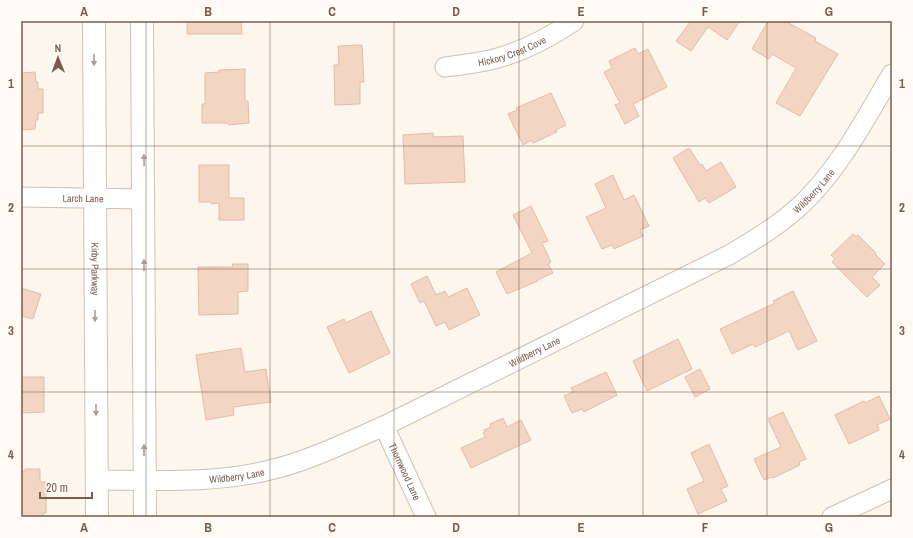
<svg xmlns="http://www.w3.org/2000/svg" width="913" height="538" font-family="'Archivo Narrow',sans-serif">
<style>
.building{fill:#f3d5c3;stroke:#e6bba3}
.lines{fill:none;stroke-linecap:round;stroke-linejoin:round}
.street-casing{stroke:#d1beb0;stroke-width:21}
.secondary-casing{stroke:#d6c0b0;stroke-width:24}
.street{stroke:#fff;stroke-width:19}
.secondary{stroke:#fff;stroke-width:22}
.oneway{fill:#af9d94}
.grid{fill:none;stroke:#7a5c4d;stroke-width:1;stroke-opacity:0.55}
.labels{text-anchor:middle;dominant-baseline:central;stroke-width:3;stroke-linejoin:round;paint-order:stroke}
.street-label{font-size:10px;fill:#7a5c4d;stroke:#fffaf3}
.neatline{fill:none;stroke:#7a5c4d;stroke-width:1.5}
.grid-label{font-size:13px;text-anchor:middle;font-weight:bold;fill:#7a5c4d}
</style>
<rect width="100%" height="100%" fill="#fdf6ec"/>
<!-- building -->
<path class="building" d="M187,21H241L242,34H187Z
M691,21H740L727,40L708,27L691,51L676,41Z
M768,21H785L816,38L815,41L838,54L800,116L776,103L796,68L772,54L769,59L752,49Z
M362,45L364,82H360V104L335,105L334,65H339L338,46Z
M635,48L638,54L648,49L667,87L633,104L639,116L625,124L615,105L620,103L604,72L612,68L609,61Z
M245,69V101H248L249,123L229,125L227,123H202V104H205V73L219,72V70Z
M35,72L36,82H38V89H43V113H38V120H36L35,129L21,130V73Z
M551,93L566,125L556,130L557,132L533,143L532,140L523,145L508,114L517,110L516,108Z
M433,133V137L463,136L465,182L405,184L403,135Z
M689,148L700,165L702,164L706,171L721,162L736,187L709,203L705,198L699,202L673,158Z
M199,165H229V198H244V220H219V203L211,204V202H199Z
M613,175L624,200L634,195L649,226L640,230L643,236L614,249L612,245L602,249L586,217L606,208L595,184Z
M531,206L548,241L542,243L551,262L548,264L553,273L537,280L538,281L507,294L496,272L532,253L513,215Z
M853,234L856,237L858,235L876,253L875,254L885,264L872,277L880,285L867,297L832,262L835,259L831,255Z
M232,264H248V291L238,292V314L199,315L198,267H233Z
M427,276L436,295L445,291L448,297L467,288L480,315L449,330L445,322L436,326L424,301L420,303L411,284Z
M21,288L41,294L33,319L21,316Z
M793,291L817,341L798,350L789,331L755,347L753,344L732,354L720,329L775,303L773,301Z
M371,311L390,353L349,373L327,327L344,319L346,323Z
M678,339L692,369L647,391L633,361Z
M241,348L245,372L266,369L271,402L233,407L234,415L206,420L196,355Z
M700,369L710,389L695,397L685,377Z
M606,372L617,395L584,412L582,409L572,413L564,396L573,392L571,388Z
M21,377H44V412L21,413Z
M879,396L890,419L877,425L879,430L849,444L835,415L864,401L865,403Z
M783,412L806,459L799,462L800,465L773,478L772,477L764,480L754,459L781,447L768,419Z
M503,418L507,427L521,420L531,440L471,468L461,448L485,437L483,433L485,432L484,430L491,427L490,424Z
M709,444L728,486L721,489L727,501L698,514L687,489L704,481L691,453Z
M25,469H40V482H46V513H43V517H21V471H25Z"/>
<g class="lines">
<!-- street casing -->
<g class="street-casing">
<g id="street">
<path id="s1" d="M445,67C461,65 478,63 494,59C522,52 550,37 574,21"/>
<path id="s2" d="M21,197L144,199"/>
<path id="s3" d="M384,426L426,517"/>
<path id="s4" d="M96,480C154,480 214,484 270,470C309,461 347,442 384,426L729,255C754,240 780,225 802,204C840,168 865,119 892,74"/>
<path d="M832,517L892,489"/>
</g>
</g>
<!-- secondary casing -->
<g class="secondary-casing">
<g id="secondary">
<path id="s5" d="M94,21L97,517"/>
<path d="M142,21L145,517"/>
</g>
</g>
<!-- street -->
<use href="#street" class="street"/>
<!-- secondary -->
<use href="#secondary" class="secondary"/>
</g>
<!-- one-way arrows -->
<defs><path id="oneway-solid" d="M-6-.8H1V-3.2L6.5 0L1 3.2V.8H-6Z"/></defs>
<g class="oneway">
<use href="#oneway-solid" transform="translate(94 60) rotate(90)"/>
<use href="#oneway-solid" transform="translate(144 160) rotate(-91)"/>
<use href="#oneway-solid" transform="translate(144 265) rotate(-90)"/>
<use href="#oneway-solid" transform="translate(95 316) rotate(90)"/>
<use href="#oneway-solid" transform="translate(96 410) rotate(90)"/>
<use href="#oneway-solid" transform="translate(144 450) rotate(-90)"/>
</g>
<!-- grid -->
<path class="grid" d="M146,21V517M270,21V517M394,21V517M519,21V517M643,21V517M767,21V517M21,146H892M21,269H892M21,392H892"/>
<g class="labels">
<!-- street labels -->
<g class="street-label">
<text stroke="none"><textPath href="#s1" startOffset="69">Hickory Crest Cove</textPath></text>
<text stroke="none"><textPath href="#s4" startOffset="789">Wildberry Lane</textPath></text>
<text stroke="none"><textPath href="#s2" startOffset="62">Larch Lane</textPath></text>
<text stroke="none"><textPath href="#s5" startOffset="248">Kirby Parkway</textPath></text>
<text stroke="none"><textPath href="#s4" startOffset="465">Wildberry Lane</textPath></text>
<text stroke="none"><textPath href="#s3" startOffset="50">Thornwood Lane</textPath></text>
<text stroke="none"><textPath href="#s4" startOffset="141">Wildberry Lane</textPath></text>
</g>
</g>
<!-- border -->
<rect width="913" height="538" fill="none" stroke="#fffaf3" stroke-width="44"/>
<!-- north arrow -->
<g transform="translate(58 58) rotate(359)" stroke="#fffaf3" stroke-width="3" paint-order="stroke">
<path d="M0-3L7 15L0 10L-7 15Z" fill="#7a5c4d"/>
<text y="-6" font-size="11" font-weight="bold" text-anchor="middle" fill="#7a5c4d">N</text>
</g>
<!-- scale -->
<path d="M40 492v6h52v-6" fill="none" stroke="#7a5c4d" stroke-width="2"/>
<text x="46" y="492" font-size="12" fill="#7a5c4d" stroke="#fffaf3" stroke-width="3" paint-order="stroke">20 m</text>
<rect x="22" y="22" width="869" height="494" class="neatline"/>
<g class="grid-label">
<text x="84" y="16">A</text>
<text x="208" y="16">B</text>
<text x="332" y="16">C</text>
<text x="456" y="16">D</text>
<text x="581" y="16">E</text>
<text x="705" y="16">F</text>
<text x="829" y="16">G</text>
<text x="11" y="88">1</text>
<text x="902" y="88">1</text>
<text x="11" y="212">2</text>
<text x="902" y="212">2</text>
<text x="11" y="335">3</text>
<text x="902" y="335">3</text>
<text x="11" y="459">4</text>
<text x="902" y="459">4</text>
<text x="84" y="532">A</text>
<text x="208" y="532">B</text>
<text x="332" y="532">C</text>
<text x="456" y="532">D</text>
<text x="581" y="532">E</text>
<text x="705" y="532">F</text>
<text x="829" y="532">G</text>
</g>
</svg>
